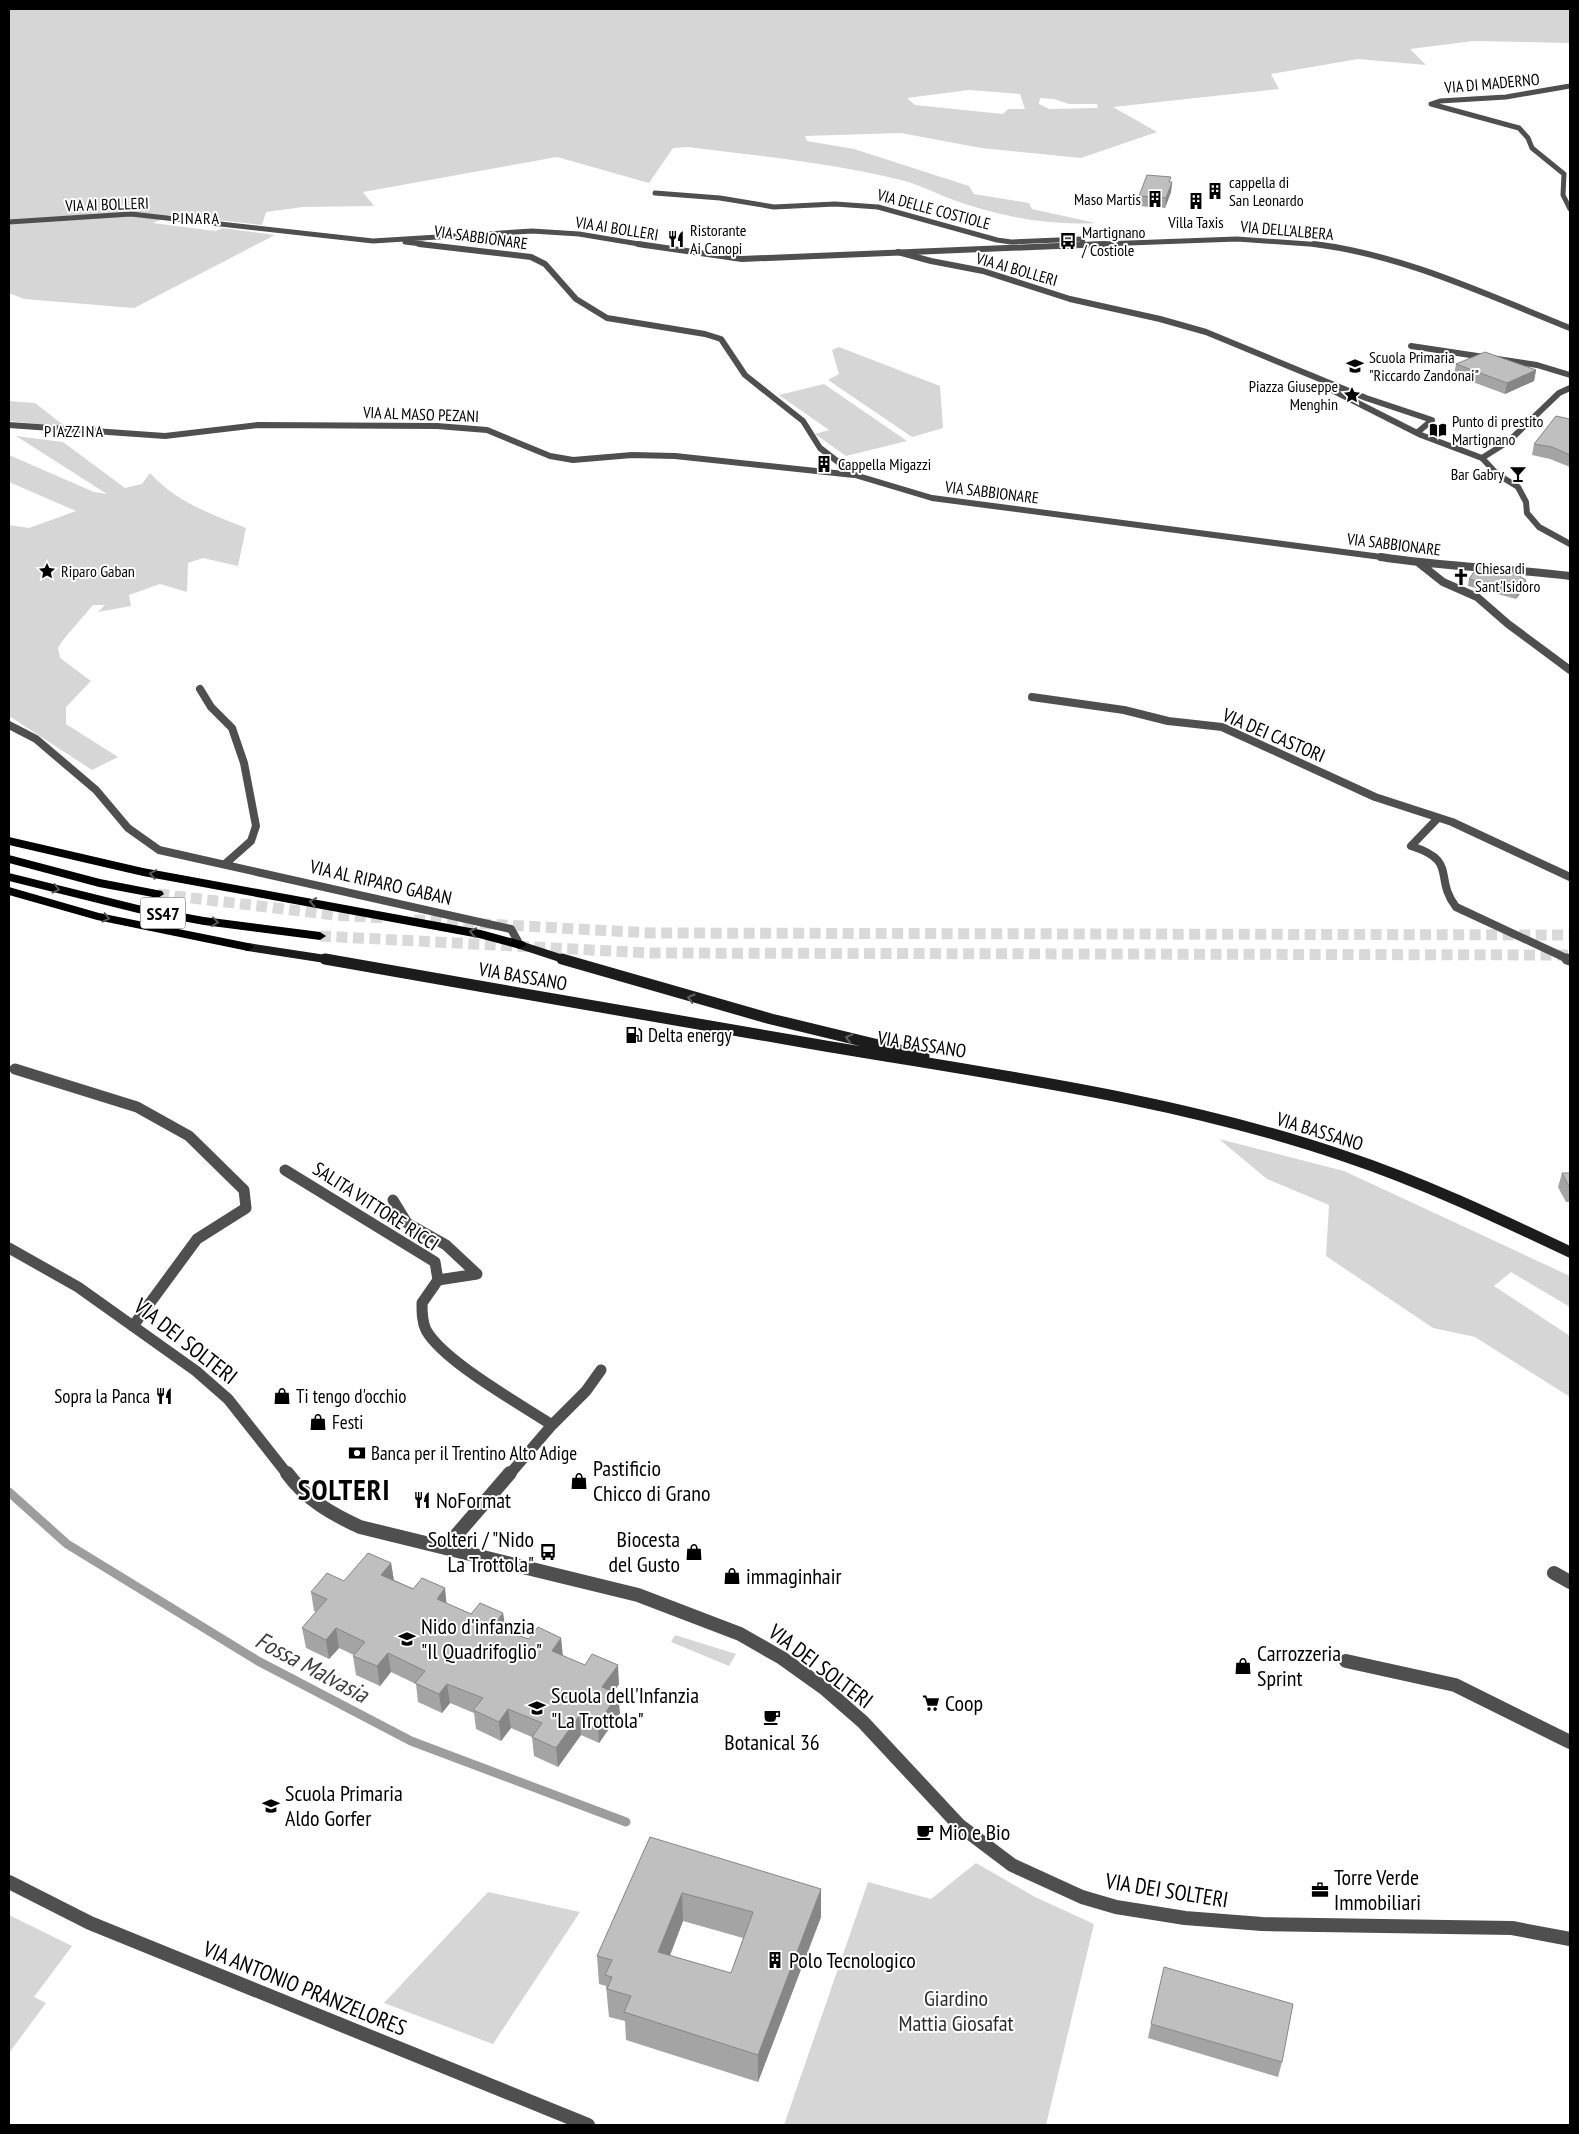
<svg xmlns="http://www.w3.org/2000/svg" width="1579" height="2134" font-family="'PT Sans Narrow',sans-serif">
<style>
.green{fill:#d6d6d6;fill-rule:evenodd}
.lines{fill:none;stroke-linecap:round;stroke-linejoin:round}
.stream{stroke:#9d9d9d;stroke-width:9}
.trunk-tunnel{stroke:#d9d9d9;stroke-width:11;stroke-dasharray:11 5.5;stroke-linecap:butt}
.minor-far4{stroke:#4f4f4f;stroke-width:5}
.minor-far3{stroke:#4f4f4f;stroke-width:6}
.minor-far2{stroke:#4f4f4f;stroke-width:8}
.minor-far1{stroke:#4f4f4f;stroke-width:11}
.minor{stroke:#4f4f4f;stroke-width:14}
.tertiary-far3{stroke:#4f4f4f;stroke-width:5}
.tertiary-far2{stroke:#4f4f4f;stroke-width:6}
.tertiary-far1{stroke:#4f4f4f;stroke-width:11}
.tertiary{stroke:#4f4f4f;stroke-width:14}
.secondary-far1{stroke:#1c1c1c;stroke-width:8}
.secondary{stroke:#1c1c1c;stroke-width:11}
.trunk{fill:#000;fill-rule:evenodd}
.wall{fill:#a4a4a4;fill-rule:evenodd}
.shaded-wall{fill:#868686}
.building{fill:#bfbfbf;stroke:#868686;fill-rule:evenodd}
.oneway{stroke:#595959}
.oneway2{stroke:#606060}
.labels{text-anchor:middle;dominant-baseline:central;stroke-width:4;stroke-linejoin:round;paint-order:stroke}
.far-street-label{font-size:16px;fill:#000;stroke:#fff}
.far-poi-label{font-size:16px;fill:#000;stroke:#fff;text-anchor:start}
.far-neighbourhood-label{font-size:16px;letter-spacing:1px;fill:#000;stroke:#fff}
.shield{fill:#fff;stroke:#4c4c4c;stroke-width:1}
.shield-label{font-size:18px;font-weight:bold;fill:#000}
.street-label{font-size:19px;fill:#000;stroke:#fff}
.poi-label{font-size:19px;fill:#000;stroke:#fff;text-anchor:start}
.near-street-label{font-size:22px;fill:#000;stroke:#fff}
.near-poi-label{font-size:22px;fill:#000;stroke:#fff;text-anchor:start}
.near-park-label{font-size:22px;fill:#2d2d2d;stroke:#fff}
.near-water-label{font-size:24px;font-style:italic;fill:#3e3e3e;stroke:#fff}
.near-district-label{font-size:29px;font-weight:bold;letter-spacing:1px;fill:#000;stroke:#fff}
</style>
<rect width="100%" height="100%" fill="#fff"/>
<!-- green -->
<path class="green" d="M9,9H1570V43L1474,41L1410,49L1426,65L1358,59L1271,74L1279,89L1113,107L1157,132L1081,158L981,148L901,133L805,136L807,141L854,149L969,186L974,194L1029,203L1032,209L1096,223C1047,226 997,216 951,199C935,193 918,184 901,180C831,163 760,156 688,147L673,148L649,183L557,157L363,192L374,206L303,207L266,212L262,225L170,215L153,223L215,231L223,228L275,235L134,308L24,299L9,293ZM969,90L1020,94L1025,109H1008L1003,114L915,105L907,98ZM1040,98L1054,99L1069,104H1097L1098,108L1049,109L1039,104Z
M839,347L940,386L943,428L912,437L828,380L839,374L832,350Z
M824,384L907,441L846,456L815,434L829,430L779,395Z
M9,401L35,403L66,427L9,421Z
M16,436L63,442L125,488L142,484L150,473C176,502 211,514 246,528L238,566L203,558L188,563L187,592L160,584L129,595L131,606L98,612L105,605H93L63,640L58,648L60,658L91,681L66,707V724L118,757L92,770L9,716V525L29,528L76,511L9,482V455L94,492L107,494Z
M1219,1139L1344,1171L1570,1276V1307L1511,1272L1494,1286L1570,1336V1397L1475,1337L1433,1328L1326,1256L1329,1205L1267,1179Z
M675,1635L736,1654L729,1666L671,1642Z
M976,1863L1035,1897L1094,1924L1046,2125H784L868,1882L931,1899Z
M488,1892L580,1912L493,2044L384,2003Z
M9,1915L72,1946L34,1997L46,2003L9,2053Z"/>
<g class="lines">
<!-- stream -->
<path class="stream" d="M9,1492L67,1544L258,1661L411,1741L626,1822"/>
<!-- trunk-tunnel -->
<path class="trunk-tunnel" d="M158,894L334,915L385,918
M414,920L651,933L1570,935
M320,936L650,953L1568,955"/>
<!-- minor-far4 -->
<path class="minor-far4" d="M1570,86L1506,97L1440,101L1431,104L1519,128L1528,138L1532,148L1564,174L1563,195L1570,209
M655,193L720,198L774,207L835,204L878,207L997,240L1011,242L1082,239L1083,243
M405,242L430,245"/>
<!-- minor-far3 -->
<path class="minor-far3" d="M419,244L531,257L545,264L576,299L607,318L705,334L721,339L745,375L803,421L820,448L855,475L932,498L1389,558
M898,252L931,261L983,271L1070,299L1160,319L1206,332L1366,398L1432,420L1418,432
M1411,346L1537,365L1570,375
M1328,388L1421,435L1482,458
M9,425L165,436L258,425L437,426L487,430L550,456L573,460L632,455L675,456L854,475"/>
<!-- minor-far2 -->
<path class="minor-far2" d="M1381,557C1444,567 1507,568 1570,576
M1419,563L1443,582L1477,597L1508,624L1570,670
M200,689L211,707L232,728L244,763L256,826L251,841L225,864
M1032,697L1124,710L1168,721L1222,727L1375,797L1452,822L1570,877
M9,725L36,739L96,790L128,828L159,850L511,929L520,945
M1438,818L1411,846C1459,861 1433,877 1456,907L1570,960"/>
<!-- minor-far1 -->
<path class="minor-far1" d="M1567,959L1570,960
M15,1069L137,1107L189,1136L244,1190L246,1208L197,1239L133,1326
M285,1170L435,1262L438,1280L422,1303C422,1312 422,1322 426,1330C443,1361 520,1404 552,1425
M393,1200L407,1223L446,1245L477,1274L438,1280
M509,1475L552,1425L586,1391L601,1370"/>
<!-- minor -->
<path class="minor" d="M446,1547L510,1473
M1554,1573L1570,1582
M1346,1661L1455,1685L1570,1742
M9,1882L90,1923L588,2125"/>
<!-- tertiary-far3 -->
<path class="tertiary-far3" d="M9,222L131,214L373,241L532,231L579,234L645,245
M1075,245L1237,239L1323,245"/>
<!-- tertiary-far2 -->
<path class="tertiary-far2" d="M638,244L742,259L1105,244
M1314,244C1404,255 1487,295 1570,328
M1570,388L1559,393L1509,441L1482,458L1497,474L1518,487L1526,502L1527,513L1539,527L1570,544"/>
<!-- tertiary-far1 -->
<path class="tertiary-far1" d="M9,1248L78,1287L196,1371L228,1399L288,1475"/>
<!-- tertiary -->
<path class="tertiary" d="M287,1473C307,1500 330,1513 360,1527L638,1595L740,1634L782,1658L824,1688L863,1722L959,1825L1012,1865L1082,1897L1116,1907L1185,1918L1262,1924L1512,1928L1570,1939"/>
<!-- secondary-far1 -->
<path class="secondary-far1" d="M520,945L566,960
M248,947L332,960"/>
<!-- secondary -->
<path class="secondary" d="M325,959C486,987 647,1016 808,1043C988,1074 1171,1097 1344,1156C1422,1182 1496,1217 1570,1252
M562,959L771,1019L924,1056"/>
<!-- trunk -->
<path class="trunk" d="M9,837L143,868L481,930L525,942L526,945L520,949L479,938L143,876L9,845Z
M9,855L100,879L162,891L164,894L158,898L99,887L9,863Z
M9,873L138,905L204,917L320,932L326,936L320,940L204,925L138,913L9,881Z
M9,887L99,913L248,943L254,947L248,951L97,920L9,895Z"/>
</g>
<!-- wall -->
<path class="wall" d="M1170,182H1172L1171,192L1165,208L1138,206L1139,196Z
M1456,364L1536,370L1534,381L1505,394L1454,375Z
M1570,419V467L1550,459L1532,455L1534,444Z
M1469,579L1526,580L1524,588L1516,599L1468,586Z
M1562,1173H1570V1202H1566L1558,1187Z
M391,1563L394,1580L471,1614L503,1613L505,1631L529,1639L561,1638L562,1655L619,1684L614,1692L620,1713L599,1743L581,1735L558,1767L534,1756L532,1737L511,1728L501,1741L476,1729L474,1713L450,1703L442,1713L418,1702L416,1684L391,1672L380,1686L356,1675L353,1656L354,1655L339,1648L329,1659L306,1648L302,1628L316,1612L314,1611L311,1592L344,1581Z
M650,1837L821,1917L758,2082L626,2040L625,2021L609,2017L606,1986L599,1984L597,1956ZM683,1921L743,1938L731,1973L670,1956Z
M1151,2024L1282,2062L1278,2077L1148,2038Z"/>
<!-- shaded-wall -->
<path class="shaded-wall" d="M1172,182L1171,192L1165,208L1166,198Z
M1536,370L1534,381L1505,394L1507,383Z
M1526,580L1524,588L1516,599L1518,592Z
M391,1563L394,1582L381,1575Z
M445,1588L447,1608L437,1599Z
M503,1613L506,1632L493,1627Z
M336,1628L339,1648L329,1659L326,1640Z
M561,1638L563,1657L552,1651Z
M388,1653L391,1672L380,1686L377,1666Z
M618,1665L619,1684L603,1706L602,1687Z
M447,1684L450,1703L442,1713L439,1694Z
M618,1694L620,1713L599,1743L598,1724Z
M508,1709L511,1728L501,1741L499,1722Z
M579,1716L581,1735L558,1767L556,1748Z
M821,1889V1917L758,2082V2055Z
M682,1893L683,1921L660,1980L658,1952Z"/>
<!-- building -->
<path class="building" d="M1147,175L1171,177L1169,182H1172L1166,198L1139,196Z
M1485,352L1536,370L1507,383L1456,364Z
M1556,416L1570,419V455L1552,447L1534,444Z
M1479,565L1506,568L1526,580L1518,592L1469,579Z
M1562,1173H1570V1188Z
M368,1553L391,1563L381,1575L413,1589L422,1578L445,1588L437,1599L471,1614L480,1603L503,1613L493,1627L529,1639L538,1627L561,1638L552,1651L585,1665L592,1654L618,1665L602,1687L618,1694L598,1724L579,1716L556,1748L532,1737L542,1723L508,1709L499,1722L473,1710L483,1698L447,1684L439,1694L415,1683L425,1671L388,1653L377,1666L353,1656L365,1642L336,1628L326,1640L302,1628L327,1599L311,1592L327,1573L344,1581Z
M650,1837L821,1889L758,2055L624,2012L631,1996L607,1989L612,1977L605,1975L612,1960L597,1956ZM682,1893L753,1912L731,1973L658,1952Z
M1164,1967L1293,2004L1282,2062L1151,2024Z"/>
<!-- one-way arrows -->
<defs><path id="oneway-chevron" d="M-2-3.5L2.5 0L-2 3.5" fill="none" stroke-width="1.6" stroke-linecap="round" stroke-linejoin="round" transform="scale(1.25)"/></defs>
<g class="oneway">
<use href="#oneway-chevron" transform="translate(153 874) rotate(-170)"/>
<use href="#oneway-chevron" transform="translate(56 889) rotate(14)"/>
<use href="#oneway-chevron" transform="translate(313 902) rotate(-170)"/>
<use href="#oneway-chevron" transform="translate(106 918) rotate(13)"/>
<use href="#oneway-chevron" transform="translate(215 922) rotate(7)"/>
<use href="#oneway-chevron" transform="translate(473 932) rotate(-169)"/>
</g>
<g class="oneway2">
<use href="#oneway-chevron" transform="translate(691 998) rotate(-164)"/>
<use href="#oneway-chevron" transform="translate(849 1038) rotate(-166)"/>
</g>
<!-- icons -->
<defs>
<g id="building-bare" transform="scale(1.35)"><path d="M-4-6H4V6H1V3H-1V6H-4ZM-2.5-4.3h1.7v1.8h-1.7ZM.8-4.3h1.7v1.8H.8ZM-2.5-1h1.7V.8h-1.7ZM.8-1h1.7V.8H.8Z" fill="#000" stroke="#fff" stroke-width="2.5" paint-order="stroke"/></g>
<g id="restaurant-bare" transform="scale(1.35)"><path d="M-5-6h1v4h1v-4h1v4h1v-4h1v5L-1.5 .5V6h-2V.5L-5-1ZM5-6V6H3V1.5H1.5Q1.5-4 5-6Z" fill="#000" stroke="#fff" stroke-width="2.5" paint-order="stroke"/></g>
<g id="bus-bare" transform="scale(1.35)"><path d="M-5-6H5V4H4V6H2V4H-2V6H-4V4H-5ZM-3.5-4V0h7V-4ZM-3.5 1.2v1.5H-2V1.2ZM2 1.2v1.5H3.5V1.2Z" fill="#000" stroke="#fff" stroke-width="2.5" paint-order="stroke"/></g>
<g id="school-bare" transform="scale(1.35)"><path d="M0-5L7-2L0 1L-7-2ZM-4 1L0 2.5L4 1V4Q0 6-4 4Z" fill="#000" stroke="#fff" stroke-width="2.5" paint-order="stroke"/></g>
<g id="sight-bare" transform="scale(1.35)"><path d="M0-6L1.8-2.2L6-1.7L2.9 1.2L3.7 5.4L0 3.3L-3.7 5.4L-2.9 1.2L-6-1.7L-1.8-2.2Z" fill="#000" stroke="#fff" stroke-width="2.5" paint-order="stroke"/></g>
<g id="library-bare" transform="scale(1.35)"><path d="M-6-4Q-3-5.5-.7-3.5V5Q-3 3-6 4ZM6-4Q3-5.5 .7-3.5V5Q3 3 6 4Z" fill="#000" stroke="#fff" stroke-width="2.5" paint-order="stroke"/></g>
<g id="bar-bare" transform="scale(1.35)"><path d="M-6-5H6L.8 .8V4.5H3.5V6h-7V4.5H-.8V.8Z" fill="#000" stroke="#fff" stroke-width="2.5" paint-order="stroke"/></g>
<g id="church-bare" transform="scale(1.35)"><path d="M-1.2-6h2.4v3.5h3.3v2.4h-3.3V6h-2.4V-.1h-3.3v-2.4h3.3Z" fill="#000" stroke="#fff" stroke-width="2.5" paint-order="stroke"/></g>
<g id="fuel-bare" transform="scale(1.35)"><path d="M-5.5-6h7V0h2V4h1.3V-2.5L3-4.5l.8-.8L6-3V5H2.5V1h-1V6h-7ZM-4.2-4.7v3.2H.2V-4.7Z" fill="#000" stroke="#fff" stroke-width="2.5" paint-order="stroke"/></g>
<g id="shop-bare" transform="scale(1.35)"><path d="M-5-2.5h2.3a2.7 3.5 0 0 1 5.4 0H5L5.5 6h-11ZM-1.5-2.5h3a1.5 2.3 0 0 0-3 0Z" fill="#000" stroke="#fff" stroke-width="2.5" paint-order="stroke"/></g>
<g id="bank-bare" transform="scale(1.35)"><path d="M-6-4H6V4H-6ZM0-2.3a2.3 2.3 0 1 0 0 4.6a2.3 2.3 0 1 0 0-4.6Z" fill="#000" stroke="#fff" stroke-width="2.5" paint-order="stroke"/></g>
<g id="supermarket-bare" transform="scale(1.35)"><path d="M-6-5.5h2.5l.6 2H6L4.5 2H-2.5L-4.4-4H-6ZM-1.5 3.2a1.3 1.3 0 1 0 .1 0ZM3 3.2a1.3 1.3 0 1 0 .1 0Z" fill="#000" stroke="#fff" stroke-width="2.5" paint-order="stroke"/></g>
<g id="cafe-bare" transform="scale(1.35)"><path d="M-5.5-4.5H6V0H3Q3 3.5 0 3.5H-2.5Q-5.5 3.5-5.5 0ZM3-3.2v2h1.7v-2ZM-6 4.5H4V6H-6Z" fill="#000" stroke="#fff" stroke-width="2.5" paint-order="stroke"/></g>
<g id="office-bare" transform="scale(1.35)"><path d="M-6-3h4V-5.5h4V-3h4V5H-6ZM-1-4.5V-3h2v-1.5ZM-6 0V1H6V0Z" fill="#000" stroke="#fff" stroke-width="2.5" paint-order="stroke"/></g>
</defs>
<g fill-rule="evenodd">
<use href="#building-bare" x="1215" y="191"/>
<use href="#building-bare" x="1155" y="199"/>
<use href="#building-bare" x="1196" y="201"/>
<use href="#restaurant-bare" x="676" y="239"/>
<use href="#bus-bare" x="1068" y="241"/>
<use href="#school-bare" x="1355" y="366"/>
<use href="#sight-bare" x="1352" y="395"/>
<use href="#library-bare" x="1438" y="430"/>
<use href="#building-bare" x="824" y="464"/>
<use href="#bar-bare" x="1518" y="474"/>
<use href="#sight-bare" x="47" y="571"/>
<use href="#church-bare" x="1461" y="577"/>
<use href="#fuel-bare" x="634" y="1035"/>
<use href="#restaurant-bare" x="164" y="1396"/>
<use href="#shop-bare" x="282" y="1396"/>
<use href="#shop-bare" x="318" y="1422"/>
<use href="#bank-bare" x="357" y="1453"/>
<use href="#shop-bare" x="579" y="1481"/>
<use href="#restaurant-bare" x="422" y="1500"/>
<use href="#bus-bare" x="548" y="1552"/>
<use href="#shop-bare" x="694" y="1552"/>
<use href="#shop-bare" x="732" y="1576"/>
<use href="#school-bare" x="407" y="1639"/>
<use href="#shop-bare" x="1243" y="1666"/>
<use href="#supermarket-bare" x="931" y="1703"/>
<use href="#school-bare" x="537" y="1708"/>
<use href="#cafe-bare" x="772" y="1717"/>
<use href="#school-bare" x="271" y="1806"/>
<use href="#cafe-bare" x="925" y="1832"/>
<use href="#office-bare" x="1320" y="1890"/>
<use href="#building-bare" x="775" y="1960"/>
</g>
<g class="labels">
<!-- far-street labels -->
<g class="far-street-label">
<text transform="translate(1492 83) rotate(-5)">VIA DI MADERNO</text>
<text transform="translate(107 204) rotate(-2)">VIA AI BOLLERI</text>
<text transform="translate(934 209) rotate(15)">VIA DELLE COSTIOLE</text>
<text transform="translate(617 228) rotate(9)">VIA AI BOLLERI</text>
<text transform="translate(1287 230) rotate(5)">VIA DELL'ALBERA</text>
<text transform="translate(481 237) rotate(8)">VIA SABBIONARE</text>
<text transform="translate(1017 269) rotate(16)">VIA AI BOLLERI</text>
<text transform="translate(421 414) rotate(2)">VIA AL MASO PEZANI</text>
<text transform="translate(992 492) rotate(7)">VIA SABBIONARE</text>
<text transform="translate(1394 544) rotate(7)">VIA SABBIONARE</text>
</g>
<!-- far-poi labels -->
<g class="far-poi-label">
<text x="1229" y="182">cappella di<tspan x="1229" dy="18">San Leonardo</tspan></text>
<text x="1141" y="199" text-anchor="end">Maso Martis</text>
<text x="1196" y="222" text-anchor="middle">Villa Taxis</text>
<text x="690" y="230">Ristorante<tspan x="690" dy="18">Ai Canopi</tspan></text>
<text x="1082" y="232">Martignano<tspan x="1082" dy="18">/ Costiole</tspan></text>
<text x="1369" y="357">Scuola Primaria<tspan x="1369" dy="18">"Riccardo Zandonai"</tspan></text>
<text x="1338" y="386" text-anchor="end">Piazza Giuseppe<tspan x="1338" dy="18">Menghin</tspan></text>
<text x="1452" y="421">Punto di prestito<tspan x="1452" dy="18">Martignano</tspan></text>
<text x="838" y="464">Cappella Migazzi</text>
<text x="1504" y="474" text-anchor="end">Bar Gabry</text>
<text x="1475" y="568">Chiesa di<tspan x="1475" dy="18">Sant'Isidoro</tspan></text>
<text x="61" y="571">Riparo Gaban</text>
</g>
<!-- far-neighbourhood labels -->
<g class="far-neighbourhood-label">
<text x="196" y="218">PINARA</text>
<text x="74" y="431">PIAZZINA</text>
</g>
<!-- shield labels -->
<rect class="shield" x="140.5" y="897.5" width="45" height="31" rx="4"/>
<g class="shield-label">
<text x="163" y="913">SS47</text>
</g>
<!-- street labels -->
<g class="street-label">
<text transform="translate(1274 735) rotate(23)">VIA DEI CASTORI</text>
<text transform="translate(381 882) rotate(13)">VIA AL RIPARO GABAN</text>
<text transform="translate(523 976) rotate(10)">VIA BASSANO</text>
<text transform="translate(922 1044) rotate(9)">VIA BASSANO</text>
<text transform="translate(1320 1131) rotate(17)">VIA BASSANO</text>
<text transform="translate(376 1206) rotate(33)">SALITA VITTORE RICCI</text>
</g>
<!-- poi labels -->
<g class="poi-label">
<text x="648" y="1035">Delta energy</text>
<text x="150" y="1396" text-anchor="end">Sopra la Panca</text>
<text x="296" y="1396">Ti tengo d'occhio</text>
<text x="332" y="1422">Festi</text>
<text x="371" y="1453">Banca per il Trentino Alto Adige</text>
</g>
<!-- near-street labels -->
<g class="near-street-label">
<text transform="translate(186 1341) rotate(38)">VIA DEI SOLTERI</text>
<text transform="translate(821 1666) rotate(37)">VIA DEI SOLTERI</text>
<text transform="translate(1167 1890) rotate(9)">VIA DEI SOLTERI</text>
<text transform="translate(305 1988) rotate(22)">VIA ANTONIO PRANZELORES</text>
</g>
<!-- near-poi labels -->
<g class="near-poi-label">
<text x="593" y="1468">Pastificio<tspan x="593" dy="25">Chicco di Grano</tspan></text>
<text x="436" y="1500">NoFormat</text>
<text x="534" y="1539" text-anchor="end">Solteri / "Nido<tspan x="534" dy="25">La Trottola"</tspan></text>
<text x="680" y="1539" text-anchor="end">Biocesta<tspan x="680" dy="25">del Gusto</tspan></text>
<text x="746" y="1576">immaginhair</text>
<text x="421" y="1626">Nido d'infanzia<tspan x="421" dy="25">"Il Quadrifoglio"</tspan></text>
<text x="1257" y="1653">Carrozzeria<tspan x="1257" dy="25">Sprint</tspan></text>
<text x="551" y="1695">Scuola dell'Infanzia<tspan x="551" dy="25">"La Trottola"</tspan></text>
<text x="945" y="1703">Coop</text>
<text x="772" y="1742" text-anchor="middle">Botanical 36</text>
<text x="285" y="1793">Scuola Primaria<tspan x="285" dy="25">Aldo Gorfer</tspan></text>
<text x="939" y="1832">Mio e Bio</text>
<text x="1334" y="1877">Torre Verde<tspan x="1334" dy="25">Immobiliari</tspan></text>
<text x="789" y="1960">Polo Tecnologico</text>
</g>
<!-- near-park labels -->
<g class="near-park-label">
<text x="956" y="1998">Giardino<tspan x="956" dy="25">Mattia Giosafat</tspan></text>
</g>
<!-- near-water labels -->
<g class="near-water-label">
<text transform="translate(312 1667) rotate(28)">Fossa Malvasia</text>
</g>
<!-- near-district labels -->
<g class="near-district-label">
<text x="344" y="1489">SOLTERI</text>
</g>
</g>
<!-- border -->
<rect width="1579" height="2134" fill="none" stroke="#000000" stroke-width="20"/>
</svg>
